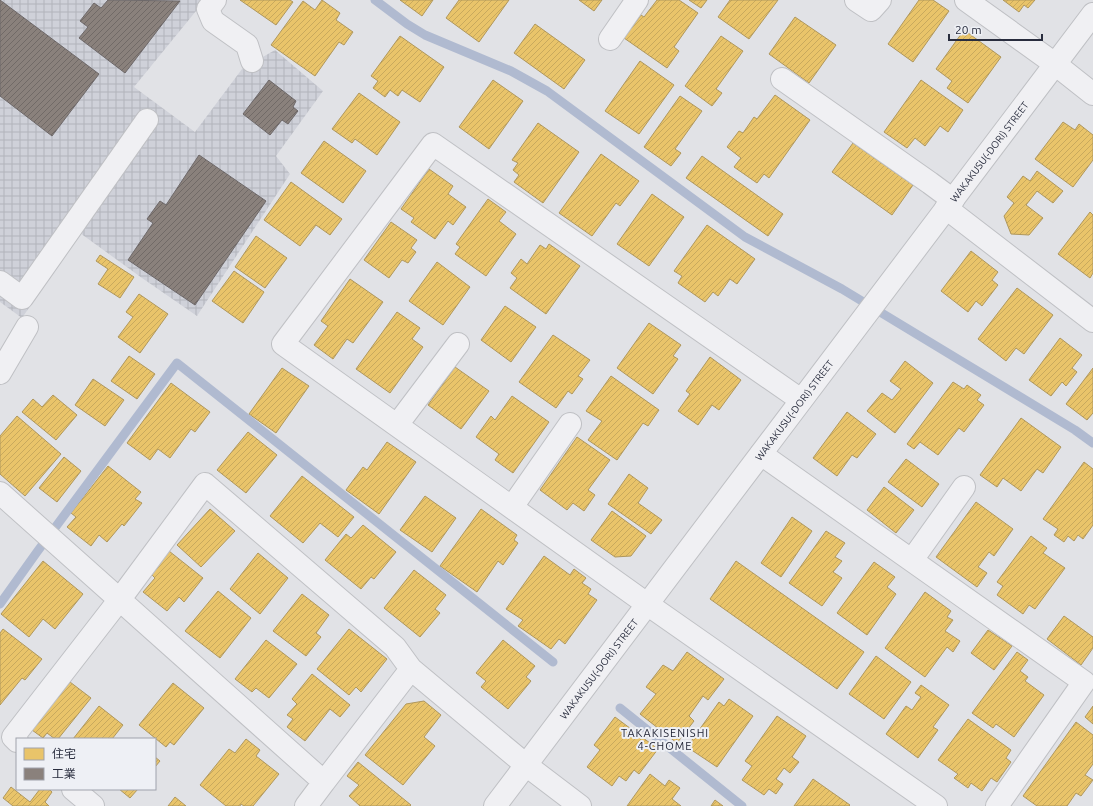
<svg xmlns="http://www.w3.org/2000/svg" width="1093" height="806" font-family="Ubuntu,'Noto Sans JP',sans-serif">
<style>
.industrial{fill:url(#industrial-grid)}
.homes{fill:url(#homes-hatch);stroke:#af975d}
.industry{fill:url(#industry-hatch);stroke:#6d6869}
.lines{fill:none;stroke-linecap:round;stroke-linejoin:round}
.stream{stroke:#b0bad0;stroke-width:9}
.minor-casing{stroke:#bfc0c4;stroke-width:24}
.tertiary-casing{stroke:#bfc0c4;stroke-width:24}
.minor{stroke:#f0f0f3;stroke-width:22}
.tertiary{stroke:#f0f0f3;stroke-width:22}
.labels{text-anchor:middle;dominant-baseline:central;stroke-width:4;stroke-linejoin:round;paint-order:stroke}
.street-label{font-size:10px;fill:#292d3e;stroke:#eef0f5}
.neighbourhood-label{font-size:11px;letter-spacing:1px;fill:#1b1e2f;stroke:#eef0f5}
</style>
<defs>
<pattern id="industrial-grid" width="8" height="8" patternUnits="userSpaceOnUse"><rect width="8" height="8" fill="#cfd1d9"/><path d="M0 4h8M4 0v8" fill="none" stroke="#b2b4bb"/></pattern>
<pattern id="homes-hatch" width="6" height="6" patternUnits="userSpaceOnUse"><rect width="6" height="6" fill="#e9c46a"/><path d="M-1 1l2-2M0 6l6-6M5 7l2-2" fill="none" stroke="#c8a95d"/></pattern>
<pattern id="industry-hatch" width="6" height="6" patternUnits="userSpaceOnUse"><rect width="6" height="6" fill="#8a817c"/><path d="M-1 1l2-2M0 6l6-6M5 7l2-2" fill="none" stroke="#716a67"/></pattern>
</defs>
<rect width="100%" height="100%" fill="#e1e2e6"/>
<!-- industrial -->
<path class="industrial" d="M0,0H205L134,87L195,132L242,69L275,50L323,91L276,156L290,174L197,316L142,278L80,233L22,318L0,302Z"/>
<!-- homes -->
<path class="homes" d="M240,0H290L293,2L276,25Z
M322,0L340,13L336,20L353,32L344,45L339,42L315,76L271,45L303,1L315,10Z
M400,0H433L422,16Z
M459,0H509L479,42L446,18Z
M579,0H602L594,11Z
M657,0H679L698,13L674,47L679,51L667,68L624,38L641,15L644,17Z
M689,0H707L701,8Z
M730,0H778L749,39L718,17Z
M919,0H933L949,11L913,62L888,44Z
M1003,0H1035L1028,8L1024,5L1019,12Z
M795,17L836,45L809,83L769,54Z
M535,24L585,60L564,89L514,53Z
M964,30L1001,57L968,103L947,88L952,81L936,69Z
M400,36L444,67L420,102L402,90L398,96L390,90L385,97L373,88L378,81L371,76Z
M721,36L743,51L716,89L722,93L712,106L685,86Z
M640,61L674,85L639,134L605,111Z
M493,80L523,101L489,149L459,127Z
M921,80L963,110L948,132L940,126L925,146L915,138L907,148L884,132Z
M359,93L400,122L377,155L355,139L352,143L332,129Z
M775,95L810,120L769,178L764,174L757,183L734,167L741,158L727,147L739,131L743,133L754,117L757,119Z
M680,96L702,111L675,149L681,153L671,166L644,147Z
M1063,122L1075,130L1079,124L1093,135V160L1073,187L1035,159Z
M538,123L579,152L543,203L514,182L519,175L513,170L518,163L512,160Z
M324,141L366,171L343,203L301,173Z
M853,143L913,185L892,215L832,172Z
M601,154L639,181L620,206L616,203L592,236L559,213Z
M702,156L783,214L768,236L686,178Z
M429,169L453,186L448,194L466,207L453,225L448,221L435,239L411,222L414,218L401,209Z
M1037,171L1063,191L1053,203L1037,191L1026,205L1043,218L1029,235L1011,234L1004,216L1014,203L1007,197L1023,176L1030,181Z
M291,182L342,219L330,235L316,225L300,246L264,220Z
M652,194L684,217L649,266L617,244Z
M488,199L506,212L499,221L516,234L486,276L455,254L460,247L456,244Z
M1090,212L1093,215V273L1090,278L1058,254Z
M391,222L417,240L411,248L416,252L408,263L402,260L389,278L364,260Z
M707,225L755,259L737,284L730,279L718,296L713,292L705,302L678,283L682,276L674,271Z
M256,236L287,258L265,288L235,267Z
M549,244L580,266L546,314L510,288L517,278L511,273L521,259L527,264L540,245L546,249Z
M971,251L998,272L992,280L998,285L982,306L976,301L968,312L941,291Z
M100,255L134,277L120,298L98,284L108,269L96,261Z
M437,262L470,287L443,325L409,301Z
M234,271L264,292L243,323L212,301Z
M350,279L383,302L353,343L347,339L333,359L314,345L328,326L321,321Z
M1017,288L1053,315L1024,354L1016,348L1006,361L978,339Z
M139,294L168,314L140,353L118,337L133,317L126,312Z
M505,306L536,327L511,362L481,340Z
M397,312L420,328L412,339L423,347L390,393L356,369Z
M649,323L681,345L673,356L678,359L653,394L617,368Z
M553,335L590,360L578,376L583,379L572,394L568,391L556,408L519,382Z
M1060,338L1082,355L1072,368L1077,372L1066,386L1062,382L1051,396L1029,380Z
M129,356L155,374L137,399L111,381Z
M710,357L741,380L719,410L712,405L698,425L678,411L690,394L686,391Z
M905,361L933,383L895,433L867,411L882,393L892,400L901,389L890,381Z
M455,367L489,391L461,429L428,405Z
M282,368L309,386L276,433L249,414Z
M1093,368V413L1087,420L1066,404Z
M611,376L659,410L648,426L643,423L617,460L588,440L602,421L586,411Z
M93,379L124,400L105,426L75,405Z
M953,382L964,389L967,385L981,395L977,400L984,405L964,432L959,428L938,455L920,442L914,449L907,444Z
M171,383L210,412L195,432L191,429L170,458L158,449L150,460L127,443Z
M53,395L77,415L56,440L22,412L33,399L42,407Z
M512,396L549,422L513,473L495,460L499,454L476,437L491,416L495,420Z
M847,412L876,434L857,458L852,455L837,476L813,458Z
M17,416L61,454L25,496L0,474V436Z
M1021,418L1061,447L1043,473L1037,469L1021,491L1003,478L997,487L980,475Z
M248,432L277,455L246,493L217,470Z
M577,437L610,460L588,490L595,495L584,511L573,503L567,510L540,490Z
M387,442L416,462L379,514L346,490L363,467L367,470Z
M64,457L81,471L57,502L39,488Z
M906,459L939,484L922,507L888,482Z
M1084,462L1093,469V525L1083,539L1078,535L1074,541L1068,536L1064,542L1054,535L1058,529L1043,519Z
M108,466L141,492L135,499L142,503L124,526L122,524L107,542L99,535L91,546L67,527L76,517L71,513Z
M629,474L648,488L638,503L662,520L651,534L608,504Z
M302,476L354,517L338,537L320,523L303,543L270,516Z
M884,487L914,510L896,533L867,510Z
M425,496L456,518L432,552L400,530Z
M976,502L1013,529L994,556L989,552L978,567L987,573L977,587L936,557Z
M210,509L235,531L201,567L177,545Z
M481,509L517,535L514,540L518,543L503,565L498,561L477,592L440,566Z
M612,511L646,536L631,556L615,557L591,540Z
M792,517L812,531L781,577L761,563Z
M363,525L396,552L374,579L371,577L361,589L325,560L346,534L351,538Z
M826,531L845,543L835,557L842,561L833,572L842,578L822,606L789,583Z
M1031,536L1047,548L1043,553L1065,568L1035,609L1029,605L1023,614L997,595L1003,586L997,582Z
M169,551L203,578L184,602L179,597L167,611L143,592L155,578L151,574Z
M258,553L288,578L260,614L230,589Z
M544,556L570,575L574,569L586,578L582,583L591,589L588,594L597,600L565,644L559,639L551,649L518,626L523,620L506,609Z
M43,561L83,594L55,629L43,619L29,637L1,614Z
M736,561L864,652L837,689L710,599Z
M874,562L895,577L887,587L896,594L867,635L837,613Z
M414,570L446,595L435,609L440,613L420,637L384,608Z
M218,591L251,618L220,658L185,631Z
M925,592L951,611L947,617L953,620L945,631L960,641L953,652L947,647L925,677L885,648Z
M302,594L329,615L316,633L321,637L306,656L273,631Z
M1064,616L1093,637V648L1081,665L1047,639Z
M3,629L42,659L25,680L22,678L0,705V633Z
M349,629L387,659L361,692L356,687L349,695L317,669Z
M988,630L1012,646L994,670L971,653Z
M266,640L297,664L269,698L256,688L252,692L235,679Z
M503,640L535,666L526,677L531,681L508,709L481,687L486,681L476,673Z
M687,652L724,679L708,700L703,696L689,716L694,721L677,743L640,714L656,694L646,687L663,665L673,671Z
M1017,652L1028,660L1020,671L1028,677L1025,681L1044,695L1014,737L996,724L993,728L972,713Z
M876,656L911,682L884,719L849,694Z
M312,674L350,705L340,717L330,709L305,741L287,727L293,719L287,715L297,704L292,699Z
M70,682L91,698L58,739H55L47,733L43,738L32,730Z
M173,683L204,708L174,745L170,742L166,747L139,725Z
M921,685L949,705L933,727L938,730L918,758L886,734L906,706L912,710L921,697L915,693Z
M729,699L753,716L717,767L687,747L719,702L724,706Z
M424,701L441,715L424,737L435,746L403,785L365,755L406,704Z
M99,706L123,725L112,739H73Z
M1093,706V724L1085,717Z
M777,716L806,736L792,757L799,762L790,773L784,768L776,779L783,784L776,794L769,789L764,795L742,780L752,766L745,761Z
M615,717L658,749L639,774L634,770L626,781L619,776L612,786L587,767L600,750L594,745Z
M968,719L1011,750L1006,758L1011,762L997,782L991,778L982,791L971,783L968,788L954,778L958,774L938,760Z
M1076,722L1093,735V764L1085,775L1093,780L1081,796L1076,793L1067,806H1037L1023,796Z
M246,739L260,750L256,756L279,774L253,806H244L241,804L240,806H226L200,785L229,749L235,753Z
M155,757L160,761L155,767Z
M358,762L411,805L410,806H360L349,796L359,785L347,776Z
M650,774L665,786L669,780L680,788L672,799L681,806H627Z
M813,779L850,805L849,806H794Z
M11,787L30,802L40,789H49L52,792L45,802L49,806H13L3,798Z
M119,789H138L130,798Z
M175,797L186,806H168Z
M715,800L723,806H711Z"/>
<!-- industry -->
<path class="industry" d="M0,0L99,74L52,136L0,96Z
M108,0L180,1L125,73L79,38L88,27L80,21L94,3L101,8Z
M269,80L296,101L293,107L298,111L288,124L282,120L270,135L243,114Z
M199,155L266,201L195,305L128,260L153,223L147,219L160,201L166,205Z"/>
<g class="lines">
<!-- stream -->
<path class="stream" d="M375,0L407,24L425,35L511,71L547,91L745,237L842,289L1075,430L1093,443
M0,604L37,552L177,363L553,662
M620,708L742,806"/>
<!-- minor casing -->
<g class="minor-casing">
<path id="minor" d="M215,0L208,9L213,21L247,45L252,61
M856,0L871,10L880,0
M966,0L1055,64L1093,94
M610,39L637,0
M782,79L930,183L953,200
M946,208L1093,321
M0,282L22,298L147,120
M0,373L27,327
M801,400L433,144L283,344L647,604L936,806
M397,425L458,344
M761,454L1084,682L997,806
M0,493L324,782L411,669L526,765L580,806
M512,507L570,424
M912,560L964,487
M17,741L13,737L120,599L205,484L395,647L411,669
M73,789L93,806
M306,806L324,782"/>
</g>
<!-- tertiary casing -->
<g class="tertiary-casing">
<g id="tertiary">
<path id="s1" d="M495,806L1093,14"/>
</g>
</g>
<!-- minor -->
<use href="#minor" class="minor"/>
<!-- tertiary -->
<use href="#tertiary" class="tertiary"/>
</g>
<g class="labels">
<!-- street labels -->
<g class="street-label">
<text stroke="none"><textPath href="#s1" startOffset="820">WAKAKUSU(-DORI) STREET</textPath></text>
<text stroke="none"><textPath href="#s1" startOffset="496">WAKAKUSU(-DORI) STREET</textPath></text>
<text stroke="none"><textPath href="#s1" startOffset="172">WAKAKUSU(-DORI) STREET</textPath></text>
</g>
<!-- neighbourhood labels -->
<g class="neighbourhood-label">
<text x="665" y="733">TAKAKISENISHI<tspan x="665" dy="13">4-CHOME</tspan></text>
</g>
</g>
<!-- legend -->
<rect x="16" y="738" width="140" height="52" fill="#eef0f5" stroke="#9fa2ac"/>
<rect x="24" y="748" width="20" height="12" fill="#e9c46a" stroke="#9fa2ac"/>
<text x="52" y="758" font-size="12" fill="#292d3e">住宅</text>
<rect x="24" y="768" width="20" height="12" fill="#8a817c" stroke="#9fa2ac"/>
<text x="52" y="778" font-size="12" fill="#292d3e">工業</text>
<!-- scale -->
<path d="M949 34v6h93v-6" fill="none" stroke="#292d3e" stroke-width="2"/>
<text x="955" y="34" font-size="12" fill="#292d3e" stroke="#eef0f5" stroke-width="3" paint-order="stroke">20 m</text>
</svg>
